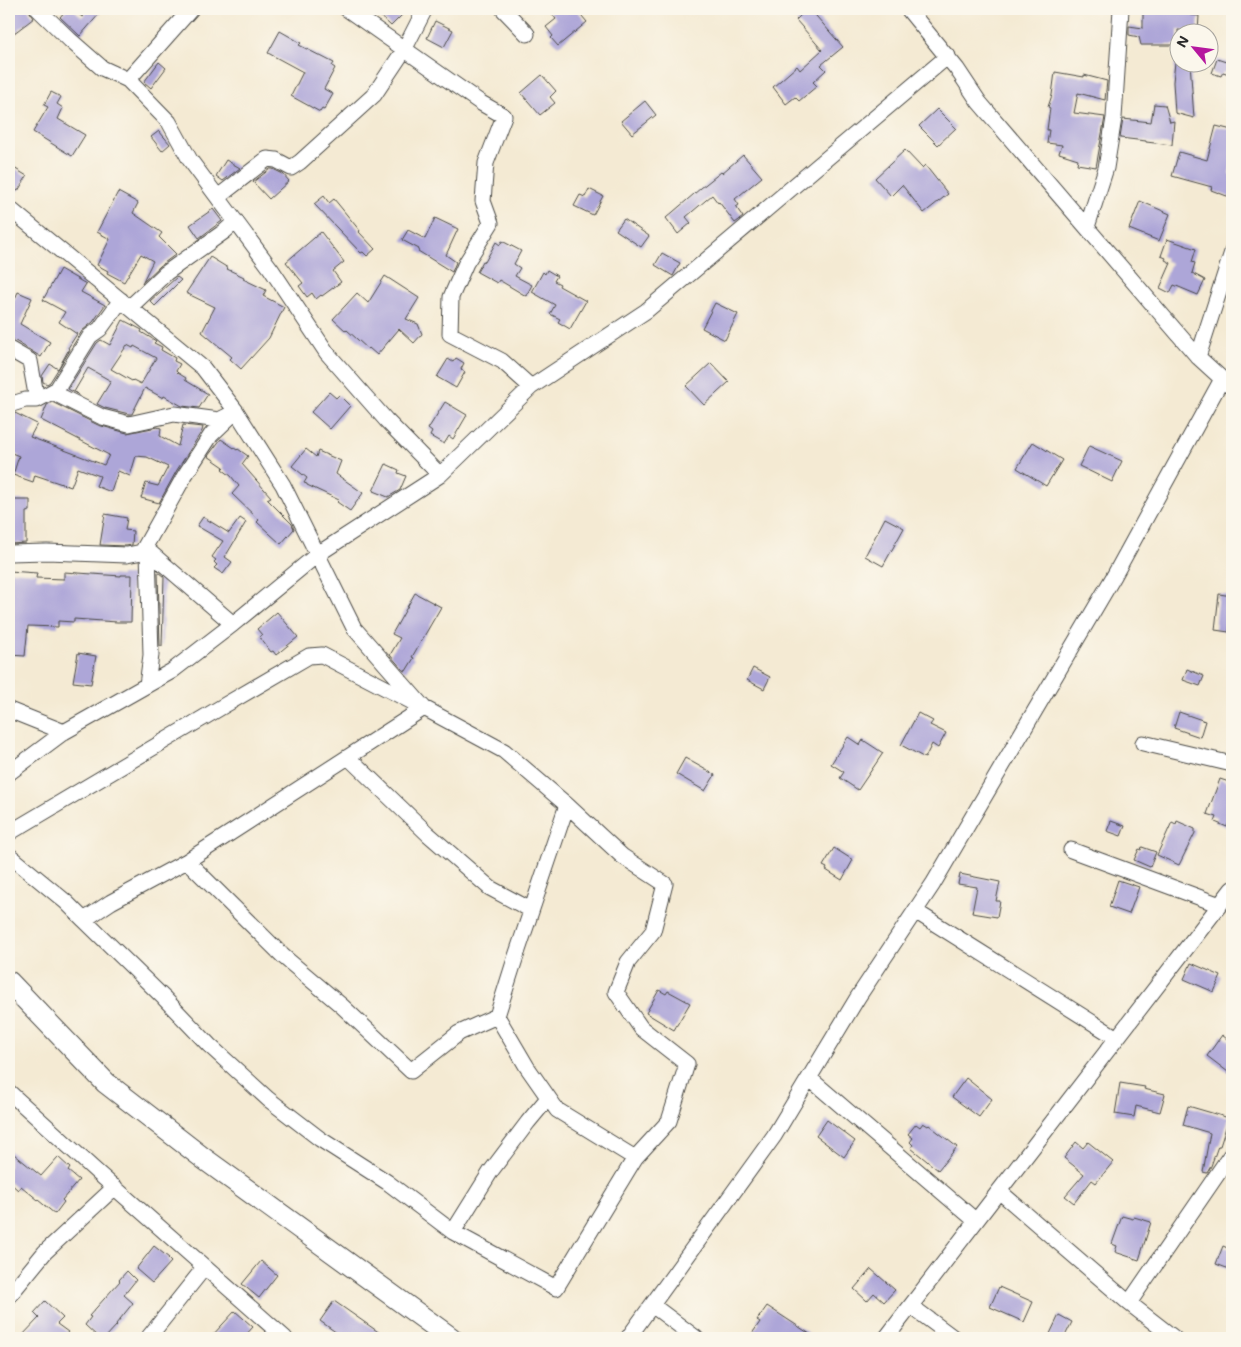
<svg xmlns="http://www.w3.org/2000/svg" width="1241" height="1347" font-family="Mali,sans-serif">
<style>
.building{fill:#ada6d8;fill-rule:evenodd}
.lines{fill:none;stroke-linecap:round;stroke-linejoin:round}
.street-casing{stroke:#494844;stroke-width:17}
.secondary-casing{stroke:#494844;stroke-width:23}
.street{stroke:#fff;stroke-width:15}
.secondary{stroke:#fff;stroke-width:21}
</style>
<rect width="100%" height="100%" fill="#fbf7ec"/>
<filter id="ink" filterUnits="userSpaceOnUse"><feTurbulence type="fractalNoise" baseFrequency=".02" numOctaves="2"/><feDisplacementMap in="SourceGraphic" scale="10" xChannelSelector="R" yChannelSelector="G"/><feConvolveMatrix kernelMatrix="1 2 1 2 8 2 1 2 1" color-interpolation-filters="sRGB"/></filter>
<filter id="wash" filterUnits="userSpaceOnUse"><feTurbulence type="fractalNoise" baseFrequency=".0096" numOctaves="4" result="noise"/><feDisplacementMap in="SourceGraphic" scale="20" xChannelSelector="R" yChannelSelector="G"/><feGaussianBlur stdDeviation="1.12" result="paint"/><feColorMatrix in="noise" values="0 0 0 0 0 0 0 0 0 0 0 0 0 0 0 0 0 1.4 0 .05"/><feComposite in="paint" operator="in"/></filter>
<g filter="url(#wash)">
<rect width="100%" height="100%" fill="#f4ead3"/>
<g id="blocks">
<!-- building -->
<path class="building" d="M17,9H28L34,18L9,37V15Z
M67,9H73L82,17L90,9H95L100,13L80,36L60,17Z
M373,9H408L391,26Z
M548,9H562L565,13L571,9H576L587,22L558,46L551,38L553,36L546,27L556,19Z
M807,9H810L843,47L821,65L826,70L813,82L817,86L799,101L795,97L786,104L773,87L797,66L800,70L822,50L796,20Z
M1143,9H1192L1191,15L1199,16L1198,32L1178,30V45H1141L1139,37L1129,35V26L1143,28Z
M435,21L453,30L444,47L427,38Z
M280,31L301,43L299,45L334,63L332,66L335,68L324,89L333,94L324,110L322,109L320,112L291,96L303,72L268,53Z
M1217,59L1232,64V75L1223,72L1221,76L1212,73Z
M159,62L166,68L151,88L144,82Z
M1175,62H1190L1194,118L1175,113L1173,82Z
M1055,72L1084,77V75L1107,81L1105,100L1078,93L1074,113L1105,117L1096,167L1077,164L1078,159L1059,153L1062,145L1047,143L1049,130H1047L1050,108L1048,107L1052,95Z
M542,75L556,91L550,97L555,103L540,115L521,93Z
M51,92L61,97L57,104L63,108L58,119L85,135L72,156L33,132L48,107L44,105Z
M645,101L656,115L632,134L621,121Z
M1154,104L1165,105L1170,122L1174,121L1172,145L1146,142V141L1120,138L1123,119L1151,122Z
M937,109L956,128L938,145L919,126Z
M1216,126L1232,130V159L1229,174L1232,175V198L1211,190L1212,187L1172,176L1179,152L1207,160Z
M159,131L170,144L162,151L151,137Z
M905,150L922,168L925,165L948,194L924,213L902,185L891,196L875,178Z
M743,155L762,177L735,199L739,205L736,207L743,217L735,223L719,202L718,203L712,195L686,217L691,223L678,234L666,218L701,188L721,172L722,173Z
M226,160L240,168L223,181L216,176Z
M9,165L27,176L18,191L9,186Z
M270,169H273L283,174L289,181L269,199L253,182Z
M589,189L603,196L593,215L574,206L580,195L585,197Z
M118,192L138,203L133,213L162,233L159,237L176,254L160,266L142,283L153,261L141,254L124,282L107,273L108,271L97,265L110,239L97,232Z
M324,196L329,203L334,199L360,231L359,232L375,249L367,256L363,252L361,253L314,204Z
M1140,201L1170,214L1159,241L1129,229Z
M213,209L222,221L199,238L190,225Z
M435,218L458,229L446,255L456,262L452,272L418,251L419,249L402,240L408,230L425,239Z
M624,219L649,236L641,247L616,230Z
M321,232L344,262L333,271L341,282L322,296L321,295L316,299L312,293L307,297L299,286L303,283L286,262Z
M1167,239L1196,249L1192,262L1195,263L1192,273L1205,280L1198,295L1174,285L1170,293L1160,288L1171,263L1165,260L1166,258L1161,256Z
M502,241L521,251L514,264L520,268L515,276L532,285L526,296L499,280L497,283L477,272L483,261L485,262L496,242L500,245Z
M662,253L680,263L673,276L655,265Z
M210,257L228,268L227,269L244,277L243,279L266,290L263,296L284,307L269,338L241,369L230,359L232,357L202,332L215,307L186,293Z
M60,269L86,284L81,292L105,305L93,322L82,331L50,382L47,384L43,382L42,376L50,364L58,369L69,349L68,348L77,334L59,322L65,312L43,300Z
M547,270L557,276L554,281L560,284L559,286L586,301L570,329L558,322L560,319L550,314L555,305L532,292L543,272L545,274Z
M385,276L419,298L406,319L418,324L422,334L414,343L399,329L377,355L369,348L368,349L347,330L346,331L333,319L357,293L368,303Z
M177,277L181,280L155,306L150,301Z
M18,292L32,298L20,324L50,342L41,357L9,337V311Z
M715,303L738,314L725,340L702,328Z
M123,320L142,330L141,332L156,341L154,343L162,347L161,350L175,358L174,361L180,364L176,371L178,373L186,378L185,380L208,394L199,408L182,406L164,396L163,398L145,388L132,414H129L105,408L97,404L111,381L88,368L74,392L79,395L68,389L97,343L101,340L110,345ZM127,345L133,348L134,346L156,358L141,384L133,380L132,381L111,369Z
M456,358L464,363L461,369L465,372L456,388L437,377L448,359L453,362Z
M711,363L729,382L704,405L686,386Z
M329,392L336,398L339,395L350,406L330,429L311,412Z
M52,402L98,425L127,433L157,427L161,428L160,436L178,446L183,425L203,427L202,431L177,470L159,503L141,498L146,483L158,486L168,467L147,457L136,456L130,476L118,471L111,492L96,486L100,476L78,468L71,487L35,475L33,482L13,475L19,456L9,452V414L15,413L37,424L30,437L104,465L109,455L41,420L47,405Z
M445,402L467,415L453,439L449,436L444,444L430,436L432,432L428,429Z
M221,439L237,450L238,449L248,456L242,464L271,497L267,499L292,524L294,529L281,544L257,522L259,520L232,494L239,486L231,476L222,469L224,467L208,456Z
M1033,442L1062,460L1046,486L1017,468Z
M1089,446L1122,461L1112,482L1079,466Z
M306,449L316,457L318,451L341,461L336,474L363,493L350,511L337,502L339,500L307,485V484L304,483L307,478L292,466Z
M386,464L399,470L398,473L406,476L400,490L388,497L373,491Z
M9,500H30V511L26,512V543L9,544Z
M105,514L127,518L125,530L133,531L132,545L126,546L100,545Z
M203,517L229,533L240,518L246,522L225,557L232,562L223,574L214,568L217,565L214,562L216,560L212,557L223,541L197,526Z
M885,518L904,528L883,566L865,556Z
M9,571L37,573L36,578L64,579V572L121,576V575H132L131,622H117L74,619V622L58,621V627L28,626L25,656L9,655Z
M158,572L164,577L162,646H160Z
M415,593L441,607L412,657L414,658L406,671L402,669L390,655L400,638L392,634Z
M1219,594L1232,596L1229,632L1215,630Z
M277,612L298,637L276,655L273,651L271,652L259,637L262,635L257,629Z
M78,653L96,656L91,684L73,682Z
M753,668L770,677L764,689L747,680Z
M1187,669L1204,676L1200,686L1183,680Z
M1179,712L1205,721L1200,737L1174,728Z
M918,713L933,721L930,725L946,733L938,748L932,744L925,758L901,745Z
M848,737L860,745L863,740L883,753L858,790L840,778L844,772L831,764Z
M685,758L715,775L705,791L676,774Z
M1220,779L1232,783V813L1227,827L1215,822L1217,817L1207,814Z
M1111,821L1125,826L1121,836L1107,831Z
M1177,821L1195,829V833L1179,865L1157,855L1172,822L1176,824Z
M1142,847L1156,852L1150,867L1134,860L1139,849L1141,850Z
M834,848L853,860L842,880L826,870L827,868L823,866Z
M960,874L1000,882L996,901H1000L997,917L972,913L977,887L958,884Z
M1118,880L1139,887L1129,914L1109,907Z
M1191,963L1221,976L1214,992L1184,979Z
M659,990L666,994L668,991L690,1003L674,1030L646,1013Z
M1222,1035L1232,1043V1075L1207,1056Z
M966,1078L992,1099L979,1117L952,1097Z
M1120,1083L1145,1087L1144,1089L1165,1094L1160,1112L1136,1106L1134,1117L1115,1114Z
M1188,1106L1229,1118L1220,1146H1218L1211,1166L1207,1173L1203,1172L1210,1133L1183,1125Z
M827,1120L855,1141L844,1157L816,1136Z
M923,1123L928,1126L929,1125L957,1147L938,1170L911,1148L913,1145L910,1142L913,1138L908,1134L916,1124L920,1127Z
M1076,1142L1083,1148L1088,1142L1113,1162L1096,1183L1092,1180L1074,1203L1065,1196L1084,1174L1064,1158Z
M9,1150L41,1176L58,1157L70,1168L68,1171L79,1180L62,1200L64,1202L55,1214L21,1186L18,1190L9,1182Z
M1122,1216L1133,1219L1134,1217L1151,1222L1139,1260L1115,1252L1117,1246L1112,1244Z
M154,1246L169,1258L168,1259L171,1262L152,1283L136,1269Z
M1223,1246L1232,1250V1270L1216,1264Z
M261,1261L277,1275L259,1298L242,1284Z
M871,1269L895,1290L884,1302L874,1293L867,1301L854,1289Z
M127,1271L136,1280L124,1295L133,1303L116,1324L117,1325L105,1338H99L85,1325L91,1317L89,1316L120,1281L119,1280Z
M999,1287L1033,1302L1024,1322L990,1307Z
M45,1301L63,1318L57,1324L68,1332L63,1338H20L39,1318L34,1313Z
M334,1301L387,1338H344L320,1321Z
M767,1306L816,1338H749L760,1322L757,1320Z
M235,1311L253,1327L243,1338H210Z
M1059,1315L1072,1322L1064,1338H1048Z"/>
</g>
</g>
<g filter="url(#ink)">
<use href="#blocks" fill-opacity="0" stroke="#494844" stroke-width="1"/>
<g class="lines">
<!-- street casing -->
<g class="street-casing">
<path id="street" d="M38,9L70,40L102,68L128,80L169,122L190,160L271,269L327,353L386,420L440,475
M347,9L481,103L504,116L486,163L483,201L491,223L466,263L451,297L450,334L502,361L531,387
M503,9L527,34
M908,9L957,69L979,102L1198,357L1232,388
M128,80L191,9
M218,197L267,159L276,160L291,168L300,162L374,95L404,50L425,9
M9,208L203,368L236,411L283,485L354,628L424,708L504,751L567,805L515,959L497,1016L527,1067L557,1110L635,1158L556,1288L453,1232L387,1182L320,1139L268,1099L209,1045L164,998L84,920
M1087,227L1106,168L1114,118L1121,9
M130,307L166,273L225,231L236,221
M9,349L30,361L37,400
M1198,357L1232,252
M52,392L102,417L129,424L174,414L219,420L231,414
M9,405L25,400H37L57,389L90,336L100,329L121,300
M145,548L233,624
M9,553L47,552L127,555L142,552L185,475L211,435L236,411
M147,685L151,655L148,551
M9,710L64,732
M1143,743L1232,764
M348,757L428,834L490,888L531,910
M9,773L64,732L172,671L233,624L318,554L440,475L531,387L646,311L948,56
M567,805L622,856L665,884L653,931L628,962L616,992L641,1028L687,1064L669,1121L635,1158
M9,833L225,705L309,656L322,655L424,708L187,861L111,902L84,920L66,902L9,855
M1071,850L1220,905
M187,861L284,957L342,1006L411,1071L459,1033L497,1016
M915,911L1117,1038
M809,1078L976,1221
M9,1092L97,1172L285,1338
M999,1191L1232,889
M453,1232L491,1171L528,1122L548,1098
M9,1296L45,1252L115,1187
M1129,1303L1232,1153
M652,1305L696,1338
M911,1306L954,1338
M148,1338L204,1268
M628,1338L774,1136L858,997L933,884L1114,576L1222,379
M886,1338L999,1191L1129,1303L1174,1338"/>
</g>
<!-- secondary casing -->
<g class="secondary-casing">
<path id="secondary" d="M9,982L106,1083L203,1158L451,1338"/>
</g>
<!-- street -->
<use href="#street" class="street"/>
<!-- secondary -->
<use href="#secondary" class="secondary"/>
</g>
</g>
<!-- margin -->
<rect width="1241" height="1347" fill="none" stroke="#fbf7ec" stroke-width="30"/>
<!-- north arrow -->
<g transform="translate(1194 48) rotate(299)"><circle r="24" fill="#fbf7ec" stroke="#a8a59f"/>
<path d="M0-4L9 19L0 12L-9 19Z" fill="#b5179e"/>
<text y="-8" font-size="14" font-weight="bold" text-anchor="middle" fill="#2b2b2b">N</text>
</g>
</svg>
